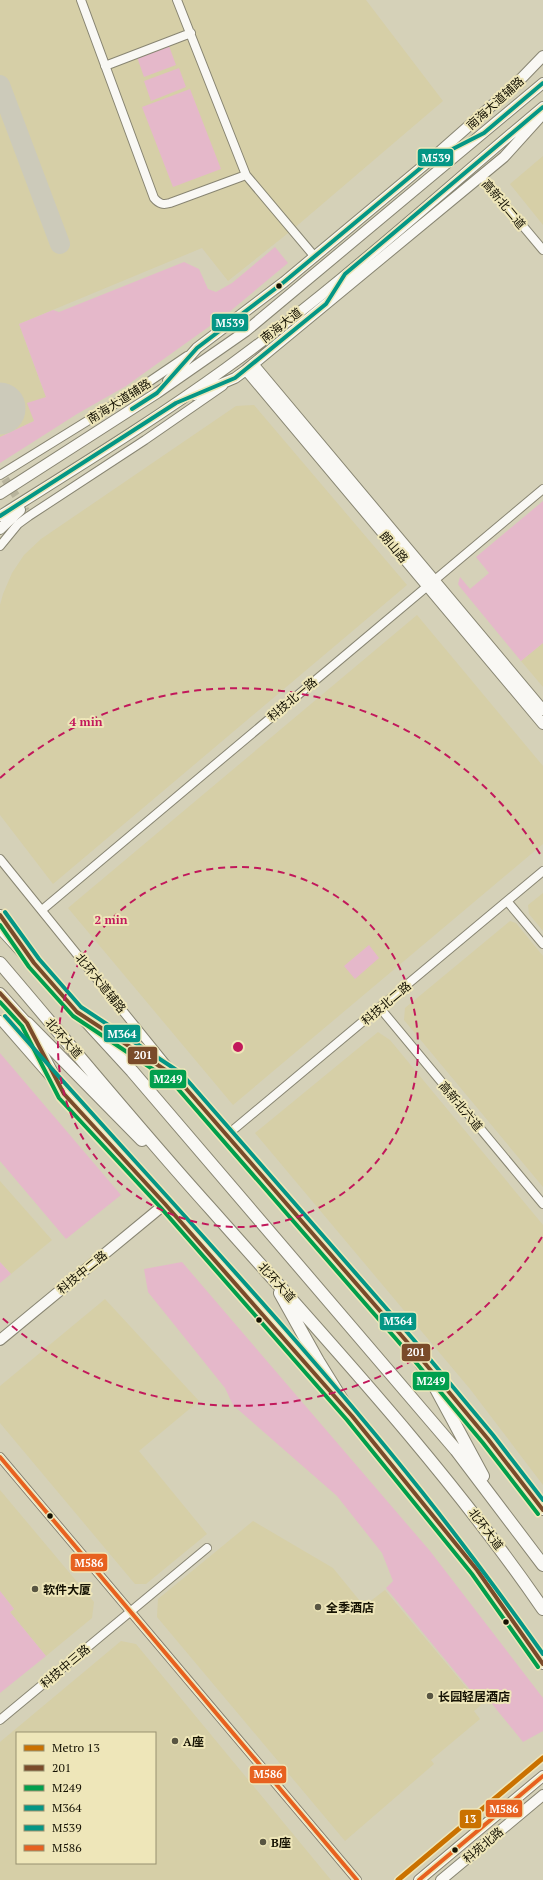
<svg xmlns="http://www.w3.org/2000/svg" width="543" height="1880" font-family="'PT Serif','Noto Sans SC',serif">
<style>
.built{fill:#d6cfa7;fill-rule:evenodd}
.green{fill:#e5b8ca}
.lines{fill:none;stroke-linecap:round;stroke-linejoin:round}
.taxiway{stroke:#cccaba;stroke-width:20}
.runway{stroke:#cccaba;stroke-width:51}
.minor-tunnel{stroke:#b8b49d;stroke-width:8;stroke-dasharray:8 4;stroke-linecap:butt}
.minor-casing{stroke:#888572;stroke-width:10}
.major-casing{stroke:#888572;stroke-width:12}
.highway-casing{stroke:#888572;stroke-width:14}
.minor{stroke:#f9f8f4;stroke-width:8}
.major{stroke:#f9f8f4;stroke-width:10}
.highway{stroke:#f9f8f4;stroke-width:12}
.bus-1-casing{stroke:#eee6b9;stroke-width:7}
.bus-2-casing{stroke:#eee6b9;stroke-width:7}
.bus-3-casing{stroke:#eee6b9;stroke-width:7}
.bus-4-casing{stroke:#eee6b9;stroke-width:7}
.bus-5-casing{stroke:#eee6b9;stroke-width:7}
.bus-1{stroke:#7a4b2a;stroke-width:4}
.bus-2{stroke:#019f4d;stroke-width:4}
.bus-3{stroke:#049685;stroke-width:4}
.bus-4{stroke:#049685;stroke-width:4}
.bus-5{stroke:#e76120;stroke-width:4}
.metro-1-casing{stroke:#eee6b9;stroke-width:8}
.metro-1{stroke:#ca7100;stroke-width:5}
.ring{fill:none;stroke:#c2185b;stroke-width:2;stroke-dasharray:7 5}
.bus-dot{fill:#151203;stroke:#eee6b9;stroke-width:1.5}
.poi-dot{fill:#585542;stroke:#eee6b9;stroke-width:1.5}
.labels{text-anchor:middle;dominant-baseline:central;stroke-width:4;stroke-linejoin:round;paint-order:stroke}
.street-label{font-size:12px;fill:#151203;stroke:#eee6b9}
.poi-label{font-size:12px;font-weight:bold;fill:#151203;stroke:#eee6b9;text-anchor:start}
.centre{fill:#c2185b;stroke:#eee6b9;stroke-width:2}
.ring-label{font-size:12px;text-anchor:middle;font-weight:bold;fill:#c2185b;stroke:#eee6b9;stroke-width:4;stroke-linejoin:round;paint-order:stroke}
.line-badge{stroke:#eee6b9;stroke-width:1.5}
.badge-label{font-size:11px;text-anchor:middle;font-weight:bold;fill:#fff}
</style>
<rect width="100%" height="100%" fill="#d5d1b8"/>
<!-- built -->
<path class="built" d="M0,0H366L443,101L292,230L228,281L202,248L19,324L46,397L34,421L0,437Z
M543,156V225L510,184Z
M254,405L407,585L53,884L0,815V605L3,594L12,573L24,555L41,539L236,406Z
M417,615L543,766V844L233,1105L68,908Z
M543,643V687L521,661Z
M543,893V931L529,914L528,905Z
M510,921L516,923L543,956V1187L404,1020L405,1008Z
M378,1032L390,1040L543,1225V1485L470,1389L255,1133Z
M0,1181L52,1240L11,1274L0,1262Z
M105,1299L199,1401L139,1451L207,1534L146,1584H135L0,1423V1386Z
M0,1490L94,1602L92,1618L46,1656L10,1612L14,1609L0,1591Z
M253,1521L333,1568L364,1606L385,1590L481,1705L474,1711L480,1719L431,1760L434,1764L345,1841L157,1617L158,1599Z
M121,1641L136,1644L331,1880H0V1742ZM17,1733H155V1863H17Z"/>
<!-- green -->
<path class="green" d="M169,46L176,65L144,77L137,57Z
M179,68L186,87L151,101L144,81Z
M190,89L221,169L173,187L142,107Z
M275,247L288,263L228,313L126,386L77,414L0,463V437L34,421L27,403L46,397L19,324L53,310L59,312L184,262L199,269L208,289L216,292L232,283Z
M543,501V643L521,661L460,587L458,584L460,577L470,589L489,573L476,557Z
M369,945L379,958L355,979L344,966Z
M0,1053L121,1195L66,1239L0,1161Z
M0,1262L11,1274L0,1283Z
M182,1262L430,1551L543,1698V1731L523,1742L488,1699L482,1704L386,1588L393,1581L382,1553L337,1496L233,1405L225,1388L148,1292L144,1269Z
M0,1591L14,1609L10,1612L46,1656L0,1693Z"/>
<g class="lines">
<!-- taxiway -->
<path class="taxiway" d="M0,85L60,244"/>
<!-- runway -->
<path class="runway" d="M0,408V409"/>
<!-- minor-tunnel -->
<path class="minor-tunnel" d="M5,479L26,511"/>
<!-- minor casing -->
<g class="minor-casing">
<path id="minor" d="M81,0L154,198C159,204 163,205 170,203L246,175
M177,0L246,175L315,257
M105,66L191,33
M481,176L543,250
M0,475L131,394L187,356
M0,546L18,524L29,516L145,440L223,386
M0,859L173,1073
M507,901L543,944
M42,910L543,489
M380,1008L543,1204
M0,1020L56,1084
M227,1135L543,871
M0,1457L357,1880
M0,1720L207,1548"/>
</g>
<!-- major casing -->
<g class="major-casing">
<path id="major" d="M253,364L543,710
M246,370L543,724
M168,381L197,348L284,282L429,161L514,86L543,56
M195,395L235,378L246,370L504,157L542,115
M0,494L157,393L246,331L543,83
M0,516C76,468 153,421 226,368C337,288 438,195 543,107
M0,529L20,510
M0,915L18,940
M0,993L27,1023L64,1094L165,1204L337,1399
M90,1021L176,1077L412,1348
M0,1340L165,1204
M429,1368L543,1510
M348,1411L477,1570L543,1664
M419,1880L543,1776
M441,1880L543,1795"/>
</g>
<!-- highway casing -->
<g class="highway-casing">
<path id="highway" d="M0,927L132,1071L456,1450L543,1565
M0,963C70,1045 138,1128 210,1208C325,1338 444,1465 543,1609
M27,1023L142,1140
M280,1293L318,1361L352,1416
M408,1343L428,1374L483,1476"/>
</g>
<!-- minor -->
<use href="#minor" class="minor"/>
<!-- major -->
<use href="#major" class="major"/>
<!-- highway -->
<use href="#highway" class="highway"/>
<!-- bus-1 casing -->
<g class="bus-1-casing">
<path id="bus-1" d="M0,915L34,963L77,1012L176,1077L408,1343L488,1439L543,1510
M0,993L27,1023L64,1094L165,1204L352,1416L477,1570L543,1664"/>
</g>
<!-- bus-2 casing -->
<g class="bus-2-casing">
<path id="bus-2" d="M0,925L29,967L73,1016L172,1082L403,1347L483,1443L538,1514
M0,1002L22,1026L59,1098L161,1208L347,1420L472,1574L538,1667"/>
</g>
<!-- bus-3 casing -->
<g class="bus-3-casing">
<path id="bus-3" d="M5,912L39,959L81,1007L181,1073L413,1339L493,1435L543,1500
M5,1016C144,1174 291,1327 422,1492C464,1545 504,1599 543,1654"/>
</g>
<!-- bus-4 casing -->
<g class="bus-4-casing">
<path id="bus-4" d="M132,409L157,393L197,348L284,282L429,161L484,133L543,83
M0,516L176,403L235,378L326,304L345,274L543,107"/>
</g>
<!-- bus-5 casing -->
<g class="bus-5-casing">
<path id="bus-5" d="M0,1457L357,1880
M419,1880L543,1776"/>
</g>
<!-- bus-1 -->
<use href="#bus-1" class="bus-1"/>
<!-- bus-2 -->
<use href="#bus-2" class="bus-2"/>
<!-- bus-3 -->
<use href="#bus-3" class="bus-3"/>
<!-- bus-4 -->
<use href="#bus-4" class="bus-4"/>
<!-- bus-5 -->
<use href="#bus-5" class="bus-5"/>
<!-- metro-1 casing -->
<g class="metro-1-casing">
<path id="metro-1" d="M398,1880L543,1758"/>
</g>
<!-- metro-1 -->
<use href="#metro-1" class="metro-1"/>
</g>
<!-- distance rings -->
<g class="ring">
<circle cx="238" cy="1047" r="180"/>
<path d="M542 1237A359 359 0 0 1 0 1316M0 778A359 359 0 0 1 542 857"/>
</g>
<!-- markers -->
<g class="bus-dot">
<circle cx="279" cy="286" r="3.5"/>
<circle cx="259" cy="1320" r="3.5"/>
<circle cx="50" cy="1516" r="3.5"/>
<circle cx="506" cy="1622" r="3.5"/>
<circle cx="455" cy="1850" r="3.5"/>
</g>
<g class="poi-dot">
<circle cx="35" cy="1589" r="4"/>
<circle cx="318" cy="1607" r="4"/>
<circle cx="430" cy="1696" r="4"/>
<circle cx="175" cy="1741" r="4"/>
<circle cx="263" cy="1842" r="4"/>
</g>
<g class="labels">
<!-- street labels -->
<g class="street-label">
<text transform="translate(495 103) rotate(-42)">南海大道辅路</text>
<text transform="translate(504 204) rotate(50)">高新北二道</text>
<text transform="translate(281 325) rotate(-38)">南海大道</text>
<text transform="translate(119 401) rotate(-32)">南海大道辅路</text>
<text transform="translate(394 547) rotate(50)">朗山路</text>
<text transform="translate(292 699) rotate(-40)">科技北一路</text>
<text transform="translate(101 983) rotate(51)">北环大道辅路</text>
<text transform="translate(386 1003) rotate(-40)">科技北二路</text>
<text transform="translate(64 1038) rotate(49)">北环大道</text>
<text transform="translate(461 1106) rotate(50)">高新北六道</text>
<text transform="translate(82 1272) rotate(-39)">科技中二路</text>
<text transform="translate(277 1282) rotate(48)">北环大道</text>
<text transform="translate(486 1529) rotate(53)">北环大道</text>
<text transform="translate(65 1666) rotate(-40)">科技中三路</text>
<text transform="translate(483 1845) rotate(-40)">科苑北路</text>
</g>
<!-- poi labels -->
<g class="poi-label">
<text x="43" y="1589">软件大厦</text>
<text x="326" y="1607">全季酒店</text>
<text x="438" y="1696">长园轻居酒店</text>
<text x="183" y="1741">A座</text>
<text x="271" y="1842">B座</text>
</g>
</g>
<circle cx="238" cy="1047" r="6" class="centre"/>
<g class="ring-label">
<text x="86" y="726">4 min</text>
<text x="111" y="924">2 min</text>
</g>
<g class="line-badge">
<rect x="417" y="148" width="37" height="19" rx="4" fill="#049685"/>
<rect x="211" y="313" width="38" height="19" rx="4" fill="#049685"/>
<rect x="103" y="1024" width="38" height="19" rx="4" fill="#049685"/>
<rect x="127" y="1046" width="31" height="19" rx="4" fill="#7a4b2a"/>
<rect x="149" y="1069" width="38" height="20" rx="4" fill="#019f4d"/>
<rect x="379" y="1312" width="38" height="19" rx="4" fill="#049685"/>
<rect x="401" y="1343" width="30" height="19" rx="4" fill="#7a4b2a"/>
<rect x="412" y="1371" width="38" height="20" rx="4" fill="#019f4d"/>
<rect x="70" y="1553" width="38" height="19" rx="4" fill="#e76120"/>
<rect x="249" y="1765" width="38" height="19" rx="4" fill="#e76120"/>
<rect x="485" y="1799" width="38" height="19" rx="4" fill="#e76120"/>
<rect x="459" y="1809" width="23" height="20" rx="4" fill="#ca7100"/>
</g>
<g class="badge-label">
<text x="436" y="162">M539</text>
<text x="230" y="327">M539</text>
<text x="122" y="1038">M364</text>
<text x="143" y="1059">201</text>
<text x="168" y="1083">M249</text>
<text x="398" y="1325">M364</text>
<text x="416" y="1356">201</text>
<text x="431" y="1385">M249</text>
<text x="89" y="1567">M586</text>
<text x="268" y="1778">M586</text>
<text x="504" y="1813">M586</text>
<text x="470" y="1823">13</text>
</g>
<!-- legend -->
<rect x="16" y="1732" width="140" height="132" fill="#eee6b9" stroke="#979170"/>
<rect x="24" y="1745" width="20" height="6" fill="#ca7100" stroke="#979170"/>
<text x="52" y="1752" font-size="12" fill="#151203">Metro 13</text>
<rect x="24" y="1765" width="20" height="6" fill="#7a4b2a" stroke="#979170"/>
<text x="52" y="1772" font-size="12" fill="#151203">201</text>
<rect x="24" y="1785" width="20" height="6" fill="#019f4d" stroke="#979170"/>
<text x="52" y="1792" font-size="12" fill="#151203">M249</text>
<rect x="24" y="1805" width="20" height="6" fill="#049685" stroke="#979170"/>
<text x="52" y="1812" font-size="12" fill="#151203">M364</text>
<rect x="24" y="1825" width="20" height="6" fill="#049685" stroke="#979170"/>
<text x="52" y="1832" font-size="12" fill="#151203">M539</text>
<rect x="24" y="1845" width="20" height="6" fill="#e76120" stroke="#979170"/>
<text x="52" y="1852" font-size="12" fill="#151203">M586</text>
</svg>
